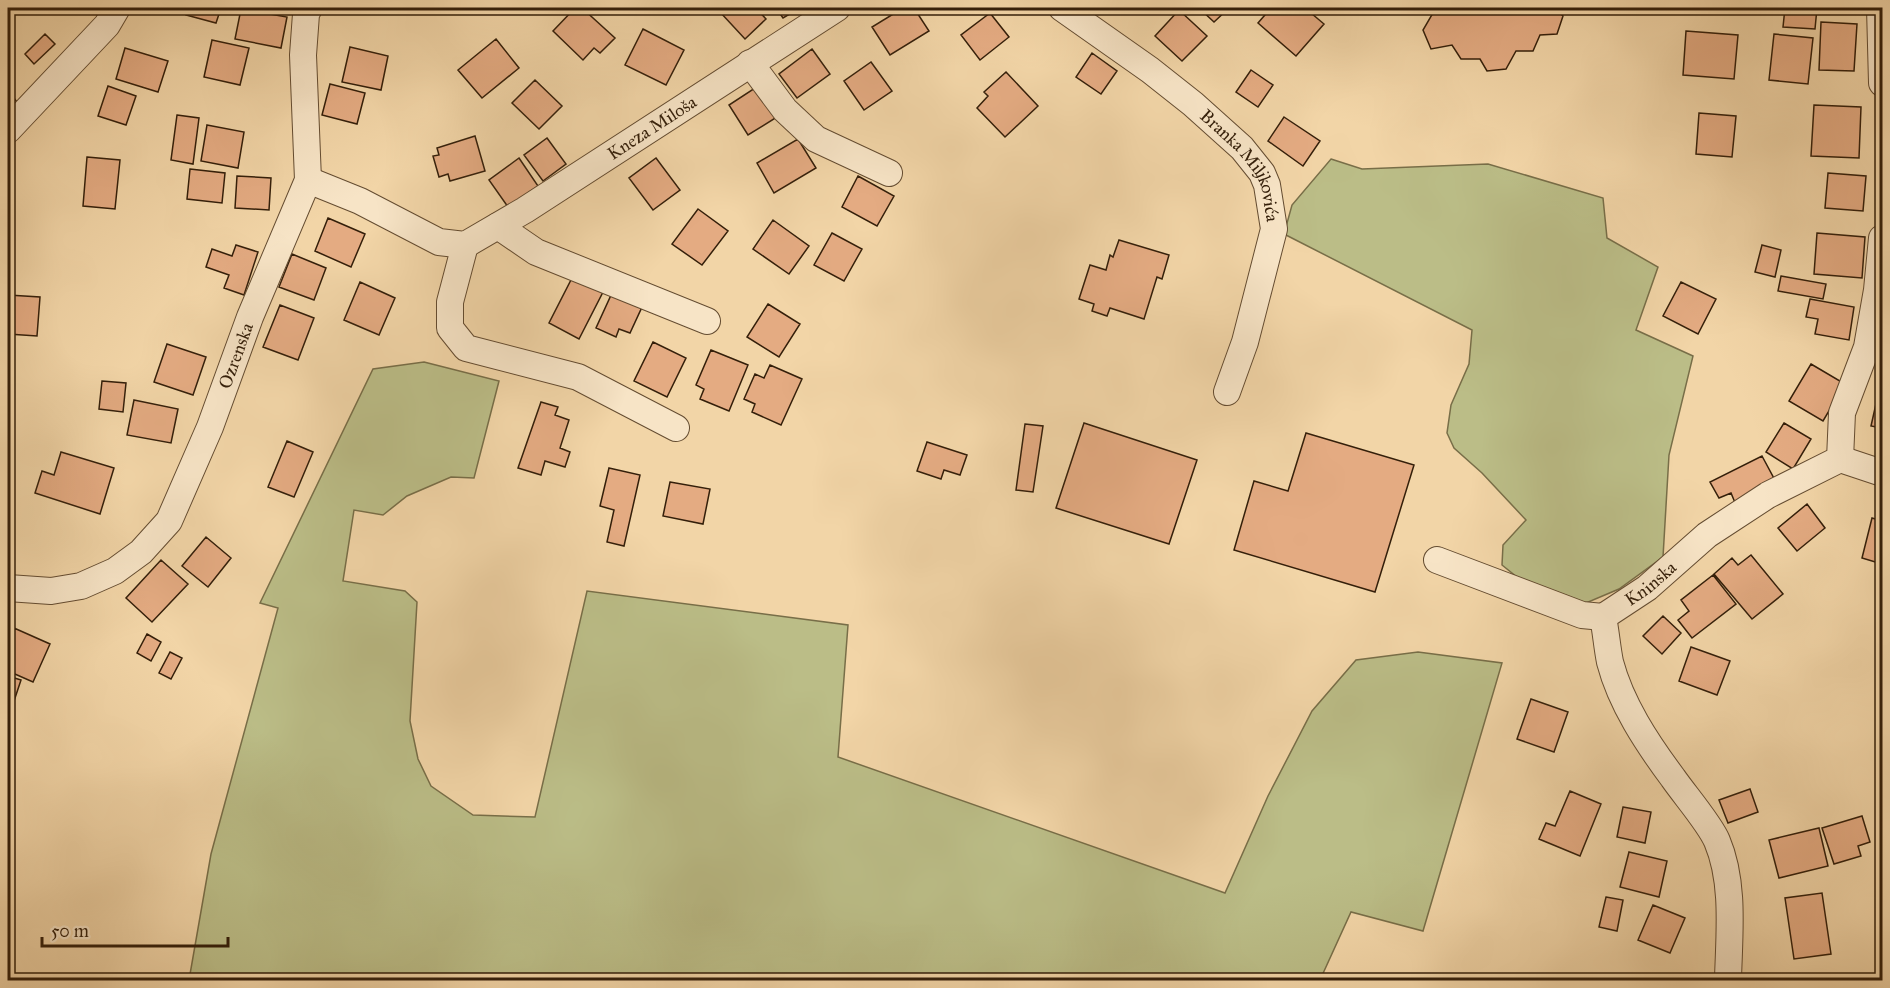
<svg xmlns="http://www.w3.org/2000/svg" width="1890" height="988" font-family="'IM FELL Great Primer',serif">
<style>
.green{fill:#bbbd87;stroke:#786e48;stroke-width:1.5}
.building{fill:#e4ab82;stroke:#341f0a;stroke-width:1.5}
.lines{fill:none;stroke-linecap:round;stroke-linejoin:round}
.minor-casing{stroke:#644c31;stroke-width:28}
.minor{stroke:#f7e4c6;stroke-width:26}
.labels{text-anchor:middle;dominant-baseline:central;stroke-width:6;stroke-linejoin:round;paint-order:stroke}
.street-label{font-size:18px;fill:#341f0a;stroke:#f7e4c6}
</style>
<rect width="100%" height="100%" fill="#f2d5a7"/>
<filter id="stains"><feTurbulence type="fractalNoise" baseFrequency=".00333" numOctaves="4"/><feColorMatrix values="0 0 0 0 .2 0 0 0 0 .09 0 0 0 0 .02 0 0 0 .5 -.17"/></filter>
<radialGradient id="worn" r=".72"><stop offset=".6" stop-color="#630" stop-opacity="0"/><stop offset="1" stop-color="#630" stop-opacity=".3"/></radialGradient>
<!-- green -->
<path class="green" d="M1331,159L1362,169L1488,164L1603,198L1607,238L1658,267L1636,330L1693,356L1669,455L1663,557L1619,589L1586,603L1517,577L1502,565L1503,545L1526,520L1482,473L1454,448L1447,433L1451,405L1469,364L1472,330L1284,234L1292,205Z
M424,362L499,381L474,478L451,477L407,496L383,515L354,510L343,581L405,591L417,602L410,721L418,759L431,786L473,815L535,817L587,591L848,625L838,757L1225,893L1268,796L1312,711L1356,660L1418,652L1502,663L1423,931L1351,912L1320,980H189L211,854L278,608L260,603L373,369Z"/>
<!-- building -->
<path class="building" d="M188,8H221L216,23L186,15Z
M575,8H582L615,38L600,53L594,48L583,60L553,31Z
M724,8H756L766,19L745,39L720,12Z
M776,8H800L783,18Z
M903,8H914L929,31L890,55L872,27Z
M1199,8H1229L1214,22Z
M1271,8H1305L1324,24L1296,56L1258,23Z
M1427,8H1554L1563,16L1557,34L1540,35L1533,51H1516L1506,69L1487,71L1480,59H1461L1452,45L1431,49L1423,30L1433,13Z
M1785,8H1817L1815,29L1783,27Z
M241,9L287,17L281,48L235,39Z
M1179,10L1207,36L1182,61L1155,36Z
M990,13L1009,37L980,60L961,35Z
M1821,22L1857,24L1854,71L1819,70Z
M643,29L684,50L666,85L625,65Z
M1686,31L1738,35L1734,79L1683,75Z
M45,34L55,44L34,64L25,54Z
M1774,34L1813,38L1808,84L1769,80Z
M496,39L519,68L482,98L458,70Z
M212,40L249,48L240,85L204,77Z
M350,47L388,56L381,90L342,82Z
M125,48L168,61L158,92L116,79Z
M812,49L830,74L797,98L779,74Z
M1092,53L1117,71L1101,94L1076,77Z
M871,62L892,91L864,110L844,81Z
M1251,70L1273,85L1258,107L1236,92Z
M1006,72L1038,106L1005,137L977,108L988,96L984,92Z
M535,80L562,106L539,129L512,103Z
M330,84L365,93L357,124L322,115Z
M108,86L136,96L126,125L98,116Z
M758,86L777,117L748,135L729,105Z
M8,90L20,106L8,115Z
M1814,105L1861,107L1859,158L1811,156Z
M1699,113L1736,116L1732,157L1696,154Z
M177,115L199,118L193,164L171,160Z
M1284,117L1320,141L1303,166L1268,141Z
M207,125L244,132L238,168L201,161Z
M475,136L485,171L450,181L448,174L439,177L433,156L439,155L437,148Z
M547,138L566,164L543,181L524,155Z
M798,139L816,168L774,193L757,163Z
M87,157L120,160L115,209L83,206Z
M519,158L538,186L508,207L489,180Z
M656,158L680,190L653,210L629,178Z
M190,169L225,173L222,203L187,199Z
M1828,173L1866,176L1863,211L1825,208Z
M237,176L271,178L269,210L235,208Z
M858,176L894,196L877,226L842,207Z
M698,209L728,231L702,265L672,244Z
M328,218L365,234L351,267L315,251Z
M773,220L809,246L789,274L753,249Z
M832,233L862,249L844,281L814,265Z
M1817,233L1865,237L1862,278L1814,274Z
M1119,240L1169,255L1162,279L1157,277L1144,319L1110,308L1107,316L1092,311L1094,304L1079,299L1090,265L1106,270L1110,255L1113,257Z
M236,245L258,252L244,295L224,288L229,275L206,267L212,249L232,256Z
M1762,245L1781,250L1775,277L1755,272Z
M292,254L326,268L314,300L279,287Z
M573,276L603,292L579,339L549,323Z
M1781,276L1826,284L1823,299L1778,291Z
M360,282L395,298L379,335L344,320Z
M1681,282L1716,299L1698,334L1663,316Z
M612,293L642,307L630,333L619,329L616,337L596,328Z
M8,295L40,297L37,336L8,334Z
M1810,299L1854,307L1849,340L1815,334L1818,319L1806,317Z
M768,304L800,324L779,357L747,337Z
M280,305L314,318L298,360L263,347Z
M653,342L686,358L667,397L634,381Z
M167,344L206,357L193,395L154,382Z
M711,350L748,365L729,411L700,399L704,389L696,385Z
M1811,364L1845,384L1823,421L1789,401Z
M770,365L802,379L781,425L752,412L755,404L744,399L755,374L764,378Z
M102,381L126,383L123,412L99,409Z
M1880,386H1882V428L1871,426Z
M134,400L178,409L171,443L127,435Z
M541,402L558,407L555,415L569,420L560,448L570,452L565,467L545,461L541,475L518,468Z
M1084,423L1197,460L1169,544L1056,508Z
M1784,423L1811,439L1793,469L1766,452Z
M1025,424L1043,426L1033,492L1016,490Z
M1306,433L1414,465L1375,592L1234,550L1254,481L1288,491Z
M287,441L313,452L294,497L268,487Z
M927,442L967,455L960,475L944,470L941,479L917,471Z
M61,452L114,468L100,514L35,493L42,471L54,475Z
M1762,456L1777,484L1736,505L1731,493L1719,498L1710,482Z
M609,468L640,475L624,546L607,542L614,510L600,506Z
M670,482L710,489L703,524L663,516Z
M1807,504L1825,528L1797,551L1778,528Z
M1872,518L1882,521V564L1862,558Z
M206,537L231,558L208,587L182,566Z
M1751,555L1783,594L1752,619L1714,574L1732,558L1738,565Z
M161,560L188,584L152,622L126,598Z
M1713,575L1736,604L1692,638L1678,620L1689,611L1681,600Z
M1663,616L1681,633L1662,654L1643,636Z
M14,628L50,644L33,682L8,671V643Z
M147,634L161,642L151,661L137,653Z
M1691,647L1730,661L1717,695L1679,681Z
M170,652L182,658L171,679L159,673Z
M8,676L21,680L11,710L8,709Z
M1531,699L1568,712L1554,752L1517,739Z
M1750,789L1758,812L1728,823L1719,800Z
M1570,791L1601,804L1580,856L1539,839L1546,823L1555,826Z
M1623,807L1651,812L1645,843L1617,837Z
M1862,816L1870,842L1858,846L1861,856L1834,864L1822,828Z
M1819,828L1828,866L1779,878L1769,840Z
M1629,852L1667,861L1659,897L1620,887Z
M1822,893L1831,954L1794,959L1785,898Z
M1606,897L1623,900L1617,931L1599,927Z
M1653,905L1685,918L1670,953L1638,940Z"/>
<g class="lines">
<!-- minor casing -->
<g class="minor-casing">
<g id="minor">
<path id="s1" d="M1062,8L1150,70L1193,104L1242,148L1262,173L1267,185L1274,229L1245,342L1227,392"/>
<path d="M1880,8L1882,83"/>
<path d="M750,63L785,110L816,139L889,173"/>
<path d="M8,130L107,25L117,8"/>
<path id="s2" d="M308,180L360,201L439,242L465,245L525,210L837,8"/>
<path d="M498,226L536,252L707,321"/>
<path d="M465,245L450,302V328L466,348L578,377L676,428"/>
<path d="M1840,459L1882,473"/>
<path d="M1437,560L1582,615L1603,617"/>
<path id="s3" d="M8,588L51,591L81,586L115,571L141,552L169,521L210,427L250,317L308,180L303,55L306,14L309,8"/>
<path id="s4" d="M1728,980C1729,936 1735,883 1717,841C1710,824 1684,794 1673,778C1647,743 1621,704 1610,662C1607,647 1606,632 1603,617L1647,588L1707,535L1768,495L1840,459L1842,413L1867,347L1877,290L1882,238"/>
</g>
</g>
<!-- minor -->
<use href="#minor" class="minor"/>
</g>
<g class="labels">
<!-- street labels -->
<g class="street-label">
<text stroke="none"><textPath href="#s2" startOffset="392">Kneza Miloša</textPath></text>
<text stroke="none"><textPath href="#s1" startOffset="243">Branka Miljkovića</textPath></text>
<text stroke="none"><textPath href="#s3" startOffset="363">Ozrenska</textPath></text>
<text stroke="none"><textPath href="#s4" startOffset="454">Kninska</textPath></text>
</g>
</g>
<!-- margin -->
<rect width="1890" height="988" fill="none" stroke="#f2d5a7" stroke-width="30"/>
<rect x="9" y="9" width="1872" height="970" fill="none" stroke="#341f0a" stroke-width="3"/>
<rect x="15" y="15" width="1860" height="958" fill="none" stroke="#341f0a" stroke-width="1.5"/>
<!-- scale -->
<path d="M42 937v9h186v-9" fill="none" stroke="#341f0a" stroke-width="3"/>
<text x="51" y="937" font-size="18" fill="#341f0a" stroke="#f7e4c6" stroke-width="4.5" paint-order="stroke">50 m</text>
<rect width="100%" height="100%" filter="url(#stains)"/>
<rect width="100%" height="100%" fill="url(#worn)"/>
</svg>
